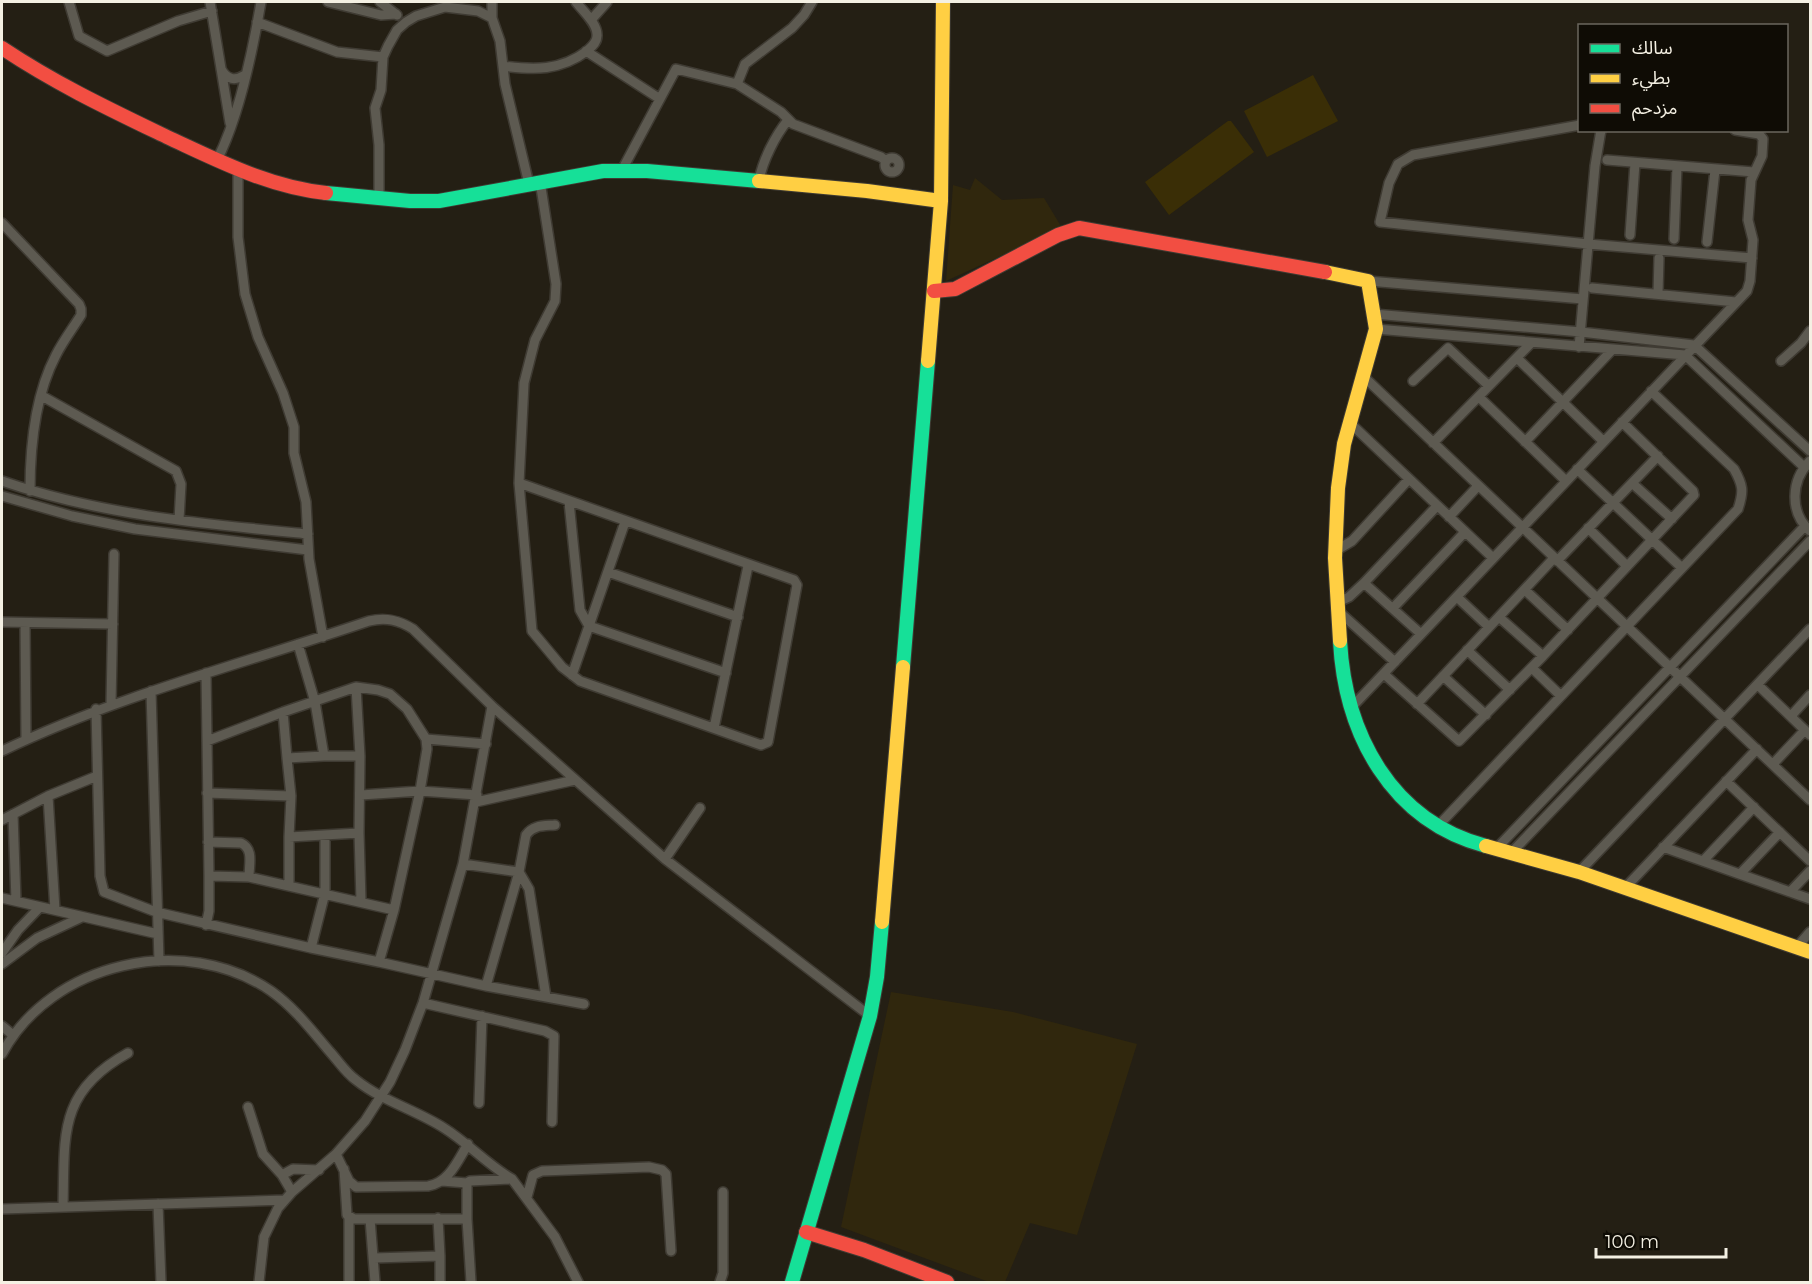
<svg xmlns="http://www.w3.org/2000/svg" width="1812" height="1284" font-family="Montserrat,'Noto Sans Arabic',sans-serif">
<style>
.built{fill:#30270d}
.green{fill:#3a2e06}
.lines{fill:none;stroke-linecap:round;stroke-linejoin:round}
.street-casing{stroke:#3f3b33;stroke-width:12}
.fast-casing{stroke:#3f3b33;stroke-width:16}
.slow-casing{stroke:#3f3b33;stroke-width:16}
.jam-casing{stroke:#3f3b33;stroke-width:16}
.street{stroke:#5d5a51;stroke-width:9}
.fast{stroke:#16e098;stroke-width:14}
.slow{stroke:#ffcf43;stroke-width:14}
.jam{stroke:#f24e42;stroke-width:14}
</style>
<rect width="100%" height="100%" fill="#241f14"/>
<!-- built -->
<path class="built" d="M975,178L1002,200L1044,198L1062,228L946,281L953,185L970,190Z
M891,992L1013,1012L1137,1044L1077,1235L1030,1223L1005,1282H989L841,1227Z"/>
<!-- green -->
<path class="green" d="M1313,75L1338,121L1267,157L1244,111Z
M1228,121H1231L1254,152L1169,215L1145,182Z"/>
<g class="lines">
<!-- street casing -->
<g class="street-casing">
<path id="street" d="M69,2L79,36L107,51L178,21L212,11
M210,2L230,123
M328,2L381,15L396,14
M380,2L397,15
M492,2V18L500,41L505,84L529,184
M591,20L607,2
M257,22L337,52L383,57
M586,51L660,99
M503,66C534,70 560,71 587,51C591,47 597,43 597,36C598,24 583,11 576,2
M221,69C227,80 235,81 245,75
M737,84L745,64L792,28L804,15L812,2
M1580,125L1413,155L1398,164L1389,183L1380,222L1588,244L1752,258
M885 165a7 7 0 1 1 14 0a7 7 0 1 1-14 0Z
M217,160C239,117 253,49 261,2
M1607,160L1754,172
M238,170V237L245,294L258,337L283,393L294,427V453L306,502L309,559L323,637
M622,170L676,69L737,84L781,112L793,124L881,157L886,161
M759,180C763,160 775,136 788,120
M379,199V145L375,108L381,90L383,57L388,46L397,30L406,22L416,16L445,7L478,11L492,18
M2,223L79,304L81,309V315C73,328 63,341 56,355C35,395 30,446 30,491
M1630,235L1635,163
M1674,239L1677,166
M1707,242L1715,170
M1368,281L1583,299
M1592,288L1736,302
M1658,293L1659,258
M1374,314L1581,332L1694,345L1810,451
M1376,329L1685,355L1804,467
M1579,347L1595,166L1601,130
M1517,358L1603,441
M1781,361L1801,343L1810,331
M1362,375L1810,800
M1413,381L1448,348L1489,386
M42,396L176,471L181,484L179,520
M1479,397L1566,481
M1349,422L1493,558
M1525,442L1612,350
M1433,443L1531,343
M1810,461C1791,480 1789,512 1810,531
M1577,469L1682,568
M2,481C100,515 204,524 308,534
M519,483L794,580L797,585L768,742L761,745L580,681L562,667L532,631L519,483L524,383L535,340L555,301L556,284L540,181
M1632,483L1672,519
M2,496L72,516L135,529L308,550
M569,502L580,610L589,626L726,673
M1449,517L1478,486
M1588,528L1627,566
M1335,551L1352,541L1409,479
M1557,561L1658,456
M608,572L738,617
M1364,583L1421,634
M1525,590L1568,630
M1457,597L1489,627
M1336,603L1349,597L1364,583L1437,506
M1393,608L1465,532
M1336,609L1395,662
M1499,617L1543,656
M2,622L113,624
M25,623L26,739
M298,644L315,702L324,756
M1467,650L1510,690
M1532,668L1561,696
M1384,674L1459,741L1543,656L1694,495L1693,491L1622,422
M572,675L625,522
M1443,676L1486,715
M1758,685L1810,735
M356,687L360,756
M151,691L159,961
M111,704L114,554
M1417,704L1554,558
M96,709L100,876L104,892L156,912L311,948
M1350,709L1747,291L1750,281L1753,240L1748,220L1751,180L1762,156L1763,139L1759,134L1735,130
M283,712L287,758
M1791,716L1810,695
M714,728L748,566
M426,739L486,744
M207,741L283,712L356,687L378,690L390,694L407,709L426,739L427,749L420,791L394,910L379,962L486,986L584,1004
M2,751C119,695 246,663 369,621C386,617 399,620 413,629L492,706L665,859L870,1016
M324,756H360L359,833L289,837L291,796L287,758Z
M1773,764L1805,730
M1726,781L1810,861
M207,793L291,796
M361,795L420,791L477,795
M48,796L55,910
M476,802L575,780
M13,814L16,901
M2,820L48,796L97,776
M1437,827L1738,509C1744,491 1743,485 1734,469L1651,391
M359,833L361,901
M325,836V893L311,948L379,962
M208,842L241,843C254,849 249,864 249,877L394,910
M1663,847L1810,899
M1497,848L1805,526
M1512,852L1810,541
M665,859L700,808
M1703,861L1754,807
M463,864L519,872L486,986
M1579,872L1810,629
M1740,874L1780,832
M209,876L249,877
M289,886V837
M1625,888L1757,749
M1790,892L1810,871
M2,898L158,934
M206,925L209,911V876L206,673
M1797,947L1810,932
M2,953L18,930L40,907
M2,964L37,938L82,917
M546,997L529,889L519,872L526,835C533,825 543,826 555,825
M423,1003L545,1031L554,1036L552,1122
M2,1026L13,1035
M2,1054C51,962 185,932 271,991C294,1007 313,1032 331,1053C339,1062 346,1073 356,1080C382,1101 416,1110 444,1128C468,1143 488,1165 512,1179L555,1237L578,1282
M479,1103L482,1016
M248,1107L263,1154L282,1175L292,1192
M336,1154L349,1181L356,1187L428,1186C449,1183 458,1160 468,1144
M344,1169L347,1215L354,1219H467V1183L470,1181L510,1179
M282,1175L293,1169L319,1170
M442,1181L467,1183
M527,1197L533,1175L542,1171L649,1167L662,1170L666,1174L671,1251
M158,1204L161,1282
M63,1207C65,1136 57,1092 128,1053
M2,1209L284,1200
M370,1219L375,1282
M467,1219L471,1282
M440,1256V1282
M374,1258L440,1256L438,1218
M259,1282L264,1237L278,1208L292,1192L336,1154L365,1121L390,1082L405,1050L423,1003L463,864L492,706
M349,1282V1218
M720,1282L723,1273V1192"/>
</g>
<!-- fast casing -->
<g class="fast-casing">
<path id="fast" d="M326,193L410,201H439L603,171H647L759,181
M1340,641C1345,734 1391,821 1486,846
M903,667L928,361
M792,1282L870,1016L877,977L882,922"/>
</g>
<!-- slow casing -->
<g class="slow-casing">
<path id="slow" d="M759,181L867,191L941,201
M1325,272L1368,281L1376,329L1344,444L1338,488L1335,558L1340,641
M928,361L941,201L943,2
M1486,846L1579,872L1810,952
M882,922L903,667"/>
</g>
<!-- jam casing -->
<g class="jam-casing">
<path id="jam" d="M2,48C56,84 109,109 167,137C219,161 269,187 326,193
M934,291L955,289L1058,235L1079,228L1325,272
M806,1232L864,1250L947,1282"/>
</g>
<!-- street -->
<use href="#street" class="street"/>
<!-- fast -->
<use href="#fast" class="fast"/>
<!-- slow -->
<use href="#slow" class="slow"/>
<!-- jam -->
<use href="#jam" class="jam"/>
</g>
<!-- border -->
<rect width="1812" height="1284" fill="none" stroke="#f4f0e3" stroke-width="6"/>
<!-- legend -->
<rect x="1578" y="24" width="210" height="108" fill="#0f0c05" stroke="#6b675e" stroke-width="1.5"/>
<rect x="1590" y="44" width="30" height="9" fill="#16e098" stroke="#6b675e" stroke-width="1.5"/>
<text x="1632" y="54" font-size="18" fill="#f4f0e3">سالك</text>
<rect x="1590" y="74" width="30" height="9" fill="#ffcf43" stroke="#6b675e" stroke-width="1.5"/>
<text x="1632" y="84" font-size="18" fill="#f4f0e3">بطيء</text>
<rect x="1590" y="104" width="30" height="9" fill="#f24e42" stroke="#6b675e" stroke-width="1.5"/>
<text x="1632" y="114" font-size="18" fill="#f4f0e3">مزدحم</text>
<!-- scale -->
<path d="M1596 1248v9h130v-9" fill="none" stroke="#f4f0e3" stroke-width="3"/>
<text x="1605" y="1248" font-size="18" fill="#f4f0e3" stroke="#0f0c05" stroke-width="4.5" paint-order="stroke">100 m</text>
</svg>
